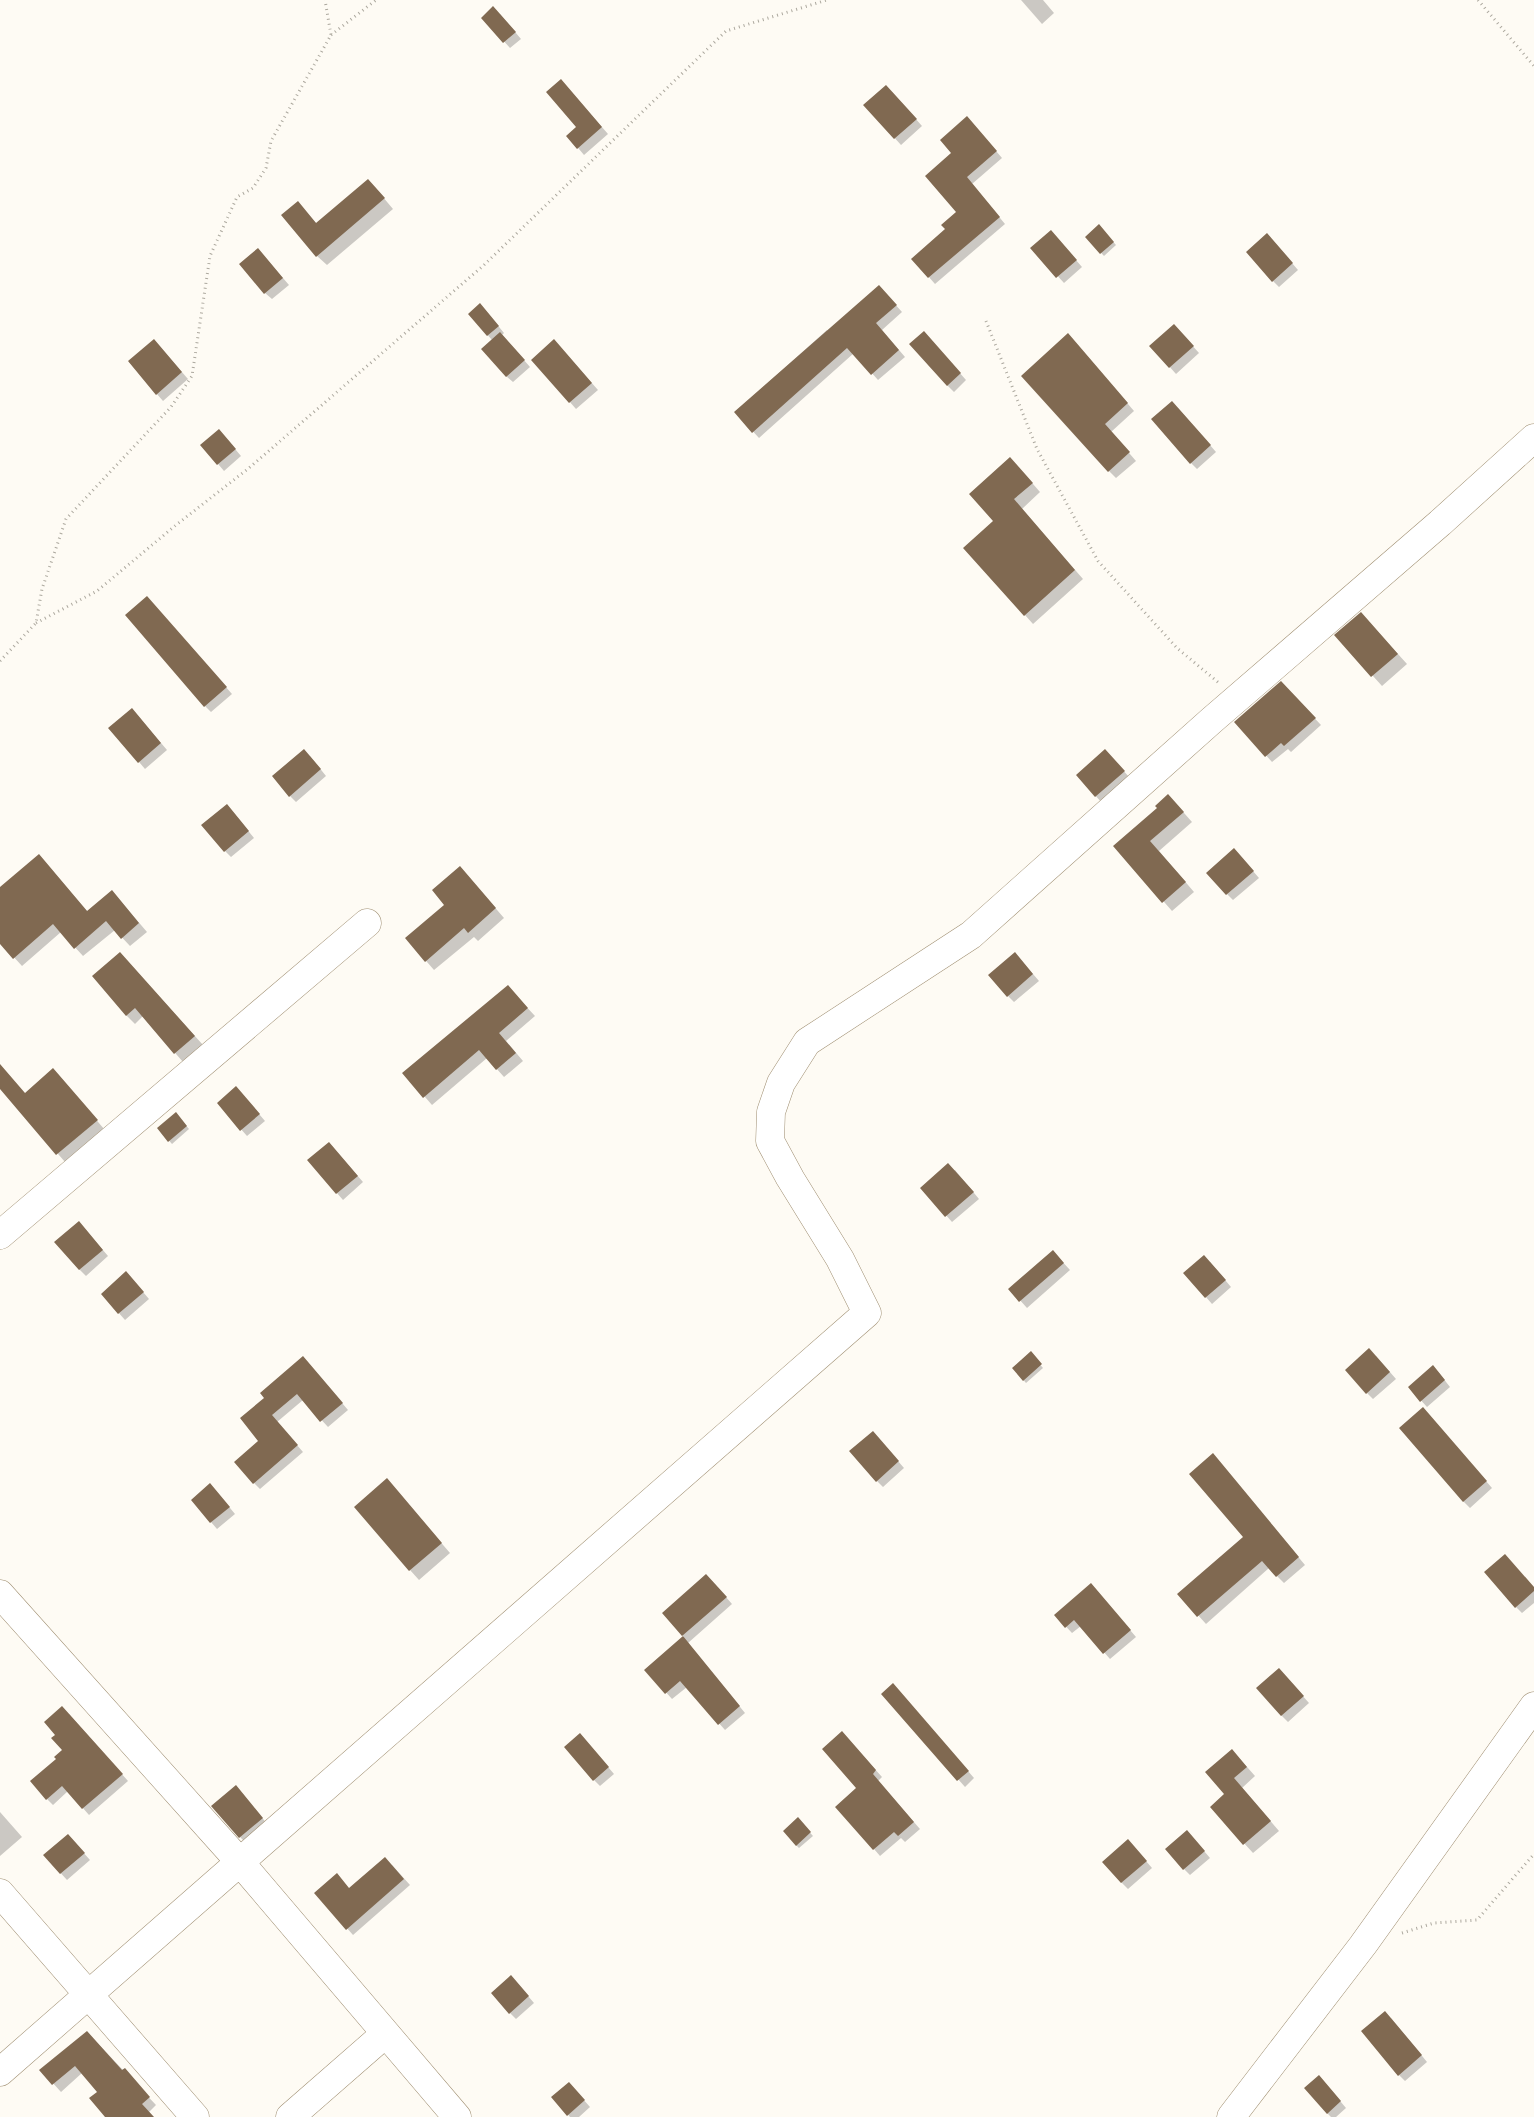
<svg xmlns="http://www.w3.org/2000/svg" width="1534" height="2117" font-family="'PT Serif',serif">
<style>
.shadow{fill:#0003}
.building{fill:#806951}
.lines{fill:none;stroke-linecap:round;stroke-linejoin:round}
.minor-casing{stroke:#9f8e71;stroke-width:29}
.path{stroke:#aca89e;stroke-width:3;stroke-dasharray:1 4;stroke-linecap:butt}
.minor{stroke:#fff;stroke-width:28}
</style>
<rect width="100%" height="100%" fill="#fefbf4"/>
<!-- shadow -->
<path class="shadow" d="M1021,0H1043L1054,13L1042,24Z
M500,14L521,39L510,48L483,18Z
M567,87L608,134L584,155L568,136L578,127Z
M892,92L922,126L901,145L865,105Z
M973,124L1002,158L972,184L1005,224L935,284L913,259L946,230L958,212L953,153Z
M377,190L393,209L327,265L317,256L298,203L317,224Z
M1099,226L1116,245L1104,256L1086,237Z
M1057,238L1082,267L1064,283L1032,248Z
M1273,241L1298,270L1279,287L1273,281Z
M264,256L289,285L272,299L265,293Z
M885,293L902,312L882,330L905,357L878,380L854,353L759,438L735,412L827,330L828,332Z
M486,311L504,333L502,335L530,367L513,382L506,376L492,340L469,314Z
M1180,332L1199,353L1176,374L1151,346Z
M930,339L966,380L954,392L947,385Z
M1075,342L1134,411L1111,432L1136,461L1116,478L1109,471Z
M160,347L188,379L163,401L129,362Z
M560,347L598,390L576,409L533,360Z
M1178,408L1216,452L1197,469L1191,463Z
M225,437L241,456L224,471L202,445Z
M1019,468L1040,492L1022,509L1083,579L1033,624L965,548L995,521Z
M153,604L232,694L211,712L205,706Z
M1361,613L1407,664L1382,686L1336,635Z
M1287,689L1321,725L1291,752L1288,749L1272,762L1236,722Z
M138,716L167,750L145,769L110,728Z
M310,756L326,776L296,802L290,796Z
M1111,757L1130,778L1102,803L1077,775Z
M1177,805L1192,822L1159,851L1194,892L1172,911L1115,846Z
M233,812L254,838L231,857L225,851Z
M39,855L88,912L112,891L147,932L130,946L115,930L83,956L61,932L22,966L0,942V889Z
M1240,856L1259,878L1233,900L1227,894Z
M460,867L504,918L478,941L474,937L434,970L406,938L446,905Z
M1021,960L1039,981L1014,1002L1008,996Z
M128,962L203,1045L183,1062L143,1016L135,1024L126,1015Z
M508,987L535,1016L506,1041L523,1061L504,1077L487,1058L432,1105L404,1073Z
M0,1065L25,1094L61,1078L104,1129L65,1162L0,1087Z
M242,1094L265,1121L247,1136L218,1103Z
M178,1116L189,1129L172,1144L158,1128Z
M329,1143L363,1182L343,1200L309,1161Z
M955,1170L979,1199L952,1222L922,1188Z
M85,1229L108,1256L86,1276L79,1269Z
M1059,1258L1070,1270L1027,1308L1010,1289Z
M1210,1262L1231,1287L1212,1304L1185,1273Z
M132,1279L149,1299L125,1320L102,1294Z
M1030,1353L1043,1368L1026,1383L1013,1368Z
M1376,1356L1396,1379L1373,1399L1367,1393Z
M309,1364L348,1410L328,1427L303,1400L277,1422L303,1452L260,1489L254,1483L260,1441L241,1419Z
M1439,1373L1450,1387L1427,1407L1409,1387Z
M1429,1415L1492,1488L1470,1508L1463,1501Z
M879,1439L904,1468L883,1487L877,1481Z
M1220,1463L1305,1565L1284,1583L1269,1568L1206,1624L1179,1594L1245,1537Z
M387,1480L450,1553L419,1580L410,1570Z
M216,1491L235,1514L217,1529L192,1500Z
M712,1581L732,1604L688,1643L745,1713L725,1730L687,1687L672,1699L646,1670L684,1637L663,1613Z
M1534,1588V1603L1522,1613L1516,1607Z
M1097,1591L1136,1637L1110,1659L1081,1626L1072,1633L1056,1616Z
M1285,1676L1309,1703L1288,1722L1281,1715Z
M899,1691L974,1778L965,1787L883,1694Z
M69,1714L128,1781L89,1815L68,1791L53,1805L47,1799L58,1759L63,1751Z
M848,1739L882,1777L878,1781L920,1829L905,1842L901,1838L880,1856L874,1849Z
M586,1741L614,1774L600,1786L594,1780Z
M1240,1759L1255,1776L1242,1788L1279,1831L1253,1853L1211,1807L1226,1794Z
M242,1793L268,1825L246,1843L240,1837Z
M0,1812L22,1837L0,1856Z
M798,1819L813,1836L799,1848L796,1845Z
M1193,1838L1210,1858L1190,1875L1184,1869Z
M74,1842L90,1860L67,1880L45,1856Z
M1134,1847L1152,1868L1128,1889L1121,1882Z
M392,1865L410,1885L353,1935L316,1893L350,1889Z
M517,1983L534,2003L516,2019L510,2013Z
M1391,2018L1427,2062L1405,2081L1399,2075Z
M87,2032L156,2105L149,2112L153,2117H107L99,2092L82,2073L61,2092L41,2070Z
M1325,2083L1346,2108L1336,2117H1331L1327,2113Z
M575,2090L590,2107L579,2117H570L553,2097Z"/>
<!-- building -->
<path class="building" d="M493,6L516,32L503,43L481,18Z
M561,79L602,127L577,149L566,136L576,127L546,92Z
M886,85L917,119L894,139L863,105Z
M967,116L997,151L967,177L1000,217L928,278L911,259L945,229L941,225L956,212L925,176L951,153L940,140Z
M368,179L385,198L316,257L281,215L298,201L316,223Z
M1099,224L1114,242L1100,254L1085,237Z
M1051,230L1077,260L1056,278L1030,248Z
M1267,233L1293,263L1272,282L1246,252Z
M258,248L283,278L264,294L239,264Z
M879,285L897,305L876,323L899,350L871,375L847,348L752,433L734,412Z
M480,303L499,326L487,336L468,314Z
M1174,324L1194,346L1169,368L1149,346Z
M924,331L961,373L947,386L909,344Z
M500,332L525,360L506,377L481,349Z
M1068,333L1128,403L1105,424L1130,452L1108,472L1021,376Z
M154,339L182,372L156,395L128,361Z
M554,339L592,383L569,403L531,360Z
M1172,401L1211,445L1190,464L1151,419Z
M219,429L236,449L217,465L200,445Z
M1010,457L1033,483L1014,499L1075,570L1024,616L963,548L993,521L969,494Z
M147,596L227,687L204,707L125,615Z
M1361,612L1398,654L1371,677L1334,635Z
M1281,681L1316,718L1284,746L1281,743L1265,757L1234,722Z
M132,708L161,743L138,763L108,728Z
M304,749L321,769L289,797L272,776Z
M1105,749L1125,771L1095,797L1076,775Z
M1168,794L1184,812L1150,841L1186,882L1162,903L1113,846L1157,808L1155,806Z
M227,804L249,831L224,852L201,825Z
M1234,848L1254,871L1226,895L1206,873Z
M39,854L87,911L112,890L139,923L121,939L106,921L74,949L53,924L13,959L0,944V887Z
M460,866L496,908L468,933L464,928L425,962L405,938L444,905L432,890Z
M120,952L195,1036L174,1054L135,1008L126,1016L92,976Z
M1015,952L1033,974L1007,997L988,975Z
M508,985L528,1008L499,1033L516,1053L496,1070L479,1050L423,1098L402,1073Z
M0,1064L25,1093L53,1068L98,1120L56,1155L0,1089Z
M236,1086L260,1114L240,1131L217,1103Z
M176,1112L187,1126L168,1142L157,1128Z
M329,1142L358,1176L336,1194L307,1160Z
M948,1163L974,1192L945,1217L920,1188Z
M79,1221L103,1250L79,1270L54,1242Z
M1053,1250L1064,1263L1019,1302L1008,1289Z
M1204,1255L1226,1280L1205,1298L1183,1273Z
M126,1271L144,1292L118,1314L101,1294Z
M1369,1348L1390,1372L1366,1394L1345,1370Z
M1031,1351L1042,1364L1023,1381L1012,1368Z
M303,1356L343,1403L320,1422L297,1394L272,1415L298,1445L253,1484L234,1462L258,1441L240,1418L264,1398L260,1393Z
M1433,1365L1445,1380L1420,1402L1408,1387Z
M1423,1407L1487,1481L1463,1502L1399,1428Z
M873,1431L899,1461L876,1482L849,1451Z
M1213,1453L1299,1557L1276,1577L1262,1561L1197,1617L1177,1594L1243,1537L1189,1474Z
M387,1478L442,1543L409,1571L354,1507Z
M210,1483L230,1507L210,1523L191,1500Z
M1505,1554L1534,1587V1591L1515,1608L1484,1572Z
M706,1574L727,1597L682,1636L662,1613Z
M1091,1583L1131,1630L1103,1654L1074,1620L1065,1628L1054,1615Z
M683,1636L740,1706L718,1725L680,1681L665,1694L644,1670Z
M1279,1668L1304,1696L1281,1716L1256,1688Z
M893,1683L969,1771L957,1781L881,1694Z
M62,1706L123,1774L82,1809L62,1786L46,1800L30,1781L56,1759L54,1757L62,1750L51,1738L55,1735L44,1722Z
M842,1731L876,1770L873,1774L914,1822L898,1836L894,1832L873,1850L835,1807L856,1788L822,1749Z
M580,1733L609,1767L593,1781L564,1747Z
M1232,1749L1247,1767L1234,1778L1271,1821L1243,1845L1210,1807L1224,1794L1205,1772Z
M236,1785L263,1818L239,1838L211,1806Z
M798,1817L811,1832L796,1846L783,1831Z
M1187,1830L1205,1851L1183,1870L1165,1849Z
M68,1834L85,1853L60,1874L43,1855Z
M1128,1839L1147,1861L1121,1883L1102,1862Z
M385,1857L404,1879L346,1930L314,1893L337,1873L349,1888Z
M511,1975L529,1996L509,2014L491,1993Z
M1385,2011L1422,2055L1398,2076L1361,2031Z
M87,2031L122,2070L125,2068L150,2097L142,2104L154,2117H105L89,2098L97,2092L75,2066L52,2085L39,2070Z
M1319,2075L1341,2101L1327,2114L1304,2088Z
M569,2082L585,2100L567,2116L551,2097Z"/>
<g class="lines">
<!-- minor casing -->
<g class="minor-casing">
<path id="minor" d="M0,1235L367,923
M0,1594L239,1861L457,2117
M0,1893L195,2117
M0,2072L867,1313L840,1259L790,1178L770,1141L771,1112L781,1083L807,1042L971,935L1212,720L1440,523L1534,438
M290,2117L385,2034
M1231,2117L1363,1945L1534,1706"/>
</g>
<!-- path -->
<path class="path" d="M1478,0L1534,66
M331,35L376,0
M986,321L1037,449L1098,561L1177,648L1219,683
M36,623L97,591L176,525L249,468L484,265L726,31L827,0
M0,661L36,623L42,589L66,519L171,407L192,376L210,256L237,197L253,188L266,168L271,141L331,35L325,0
M1402,1933L1434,1923L1477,1920L1534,1854"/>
<!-- minor -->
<use href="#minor" class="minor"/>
</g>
</svg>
